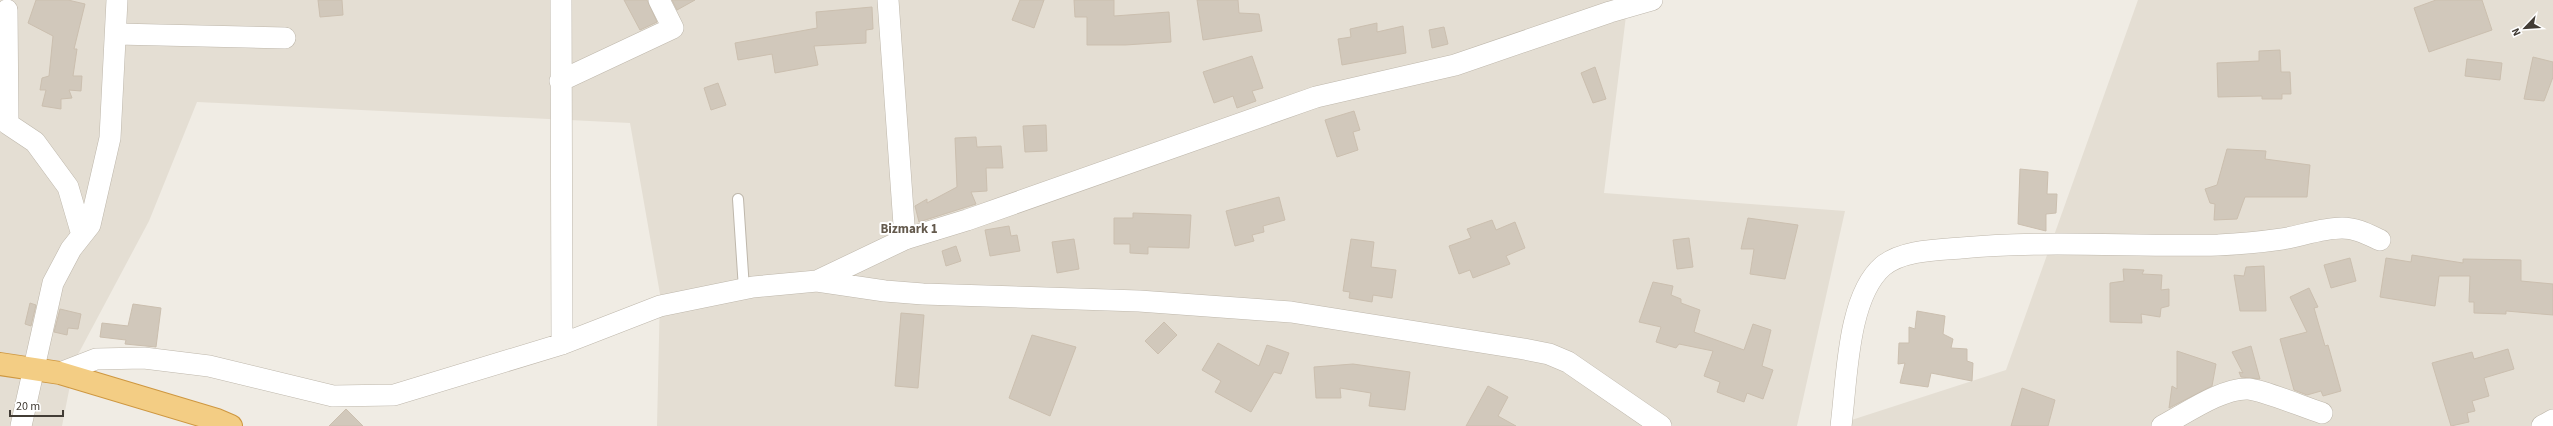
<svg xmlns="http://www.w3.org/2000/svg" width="2553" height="426" font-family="'Source Sans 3',sans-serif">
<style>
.residential{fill:#e4ded3}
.building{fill:#d1c8bb;stroke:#cbbfaf}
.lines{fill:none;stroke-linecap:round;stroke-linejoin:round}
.service-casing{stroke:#beb7ab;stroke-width:12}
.minor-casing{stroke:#beb7ab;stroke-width:22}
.trunk-casing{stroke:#ce9740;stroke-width:24}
.service{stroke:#fff;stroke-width:10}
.minor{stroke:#fff;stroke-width:21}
.trunk{stroke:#f3cd84;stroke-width:22}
.labels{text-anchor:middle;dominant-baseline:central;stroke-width:4;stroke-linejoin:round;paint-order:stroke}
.quarter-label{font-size:13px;font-weight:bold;fill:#645a4d;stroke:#fff}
</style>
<rect width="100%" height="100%" fill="#f0ece4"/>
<!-- residential -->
<path class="residential" d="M0,0H1628L1604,193L1845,211L1797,426H657L660,294L630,123L197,102L149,221L75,360L62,426H0Z
M2138,0H2553V426H1833L2006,370Z"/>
<!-- building -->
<path class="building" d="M36,0H68L85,4L74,49H77L73,76H82L81,91L69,90L72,98L61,99V109L42,106L46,90H40L42,78L49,76L53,36L28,23Z
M318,0H342L343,15L320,17Z
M624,0H647L657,22L640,30Z
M672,0H695L677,10Z
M1020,0H1044L1034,28L1012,20Z
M1074,0H1114V16L1169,12L1171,42L1125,45H1087V17H1075Z
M1197,0H1238L1239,13L1259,14L1262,31L1203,40Z
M2436,0H2482L2492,30L2429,52L2414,8Z
M872,7L873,29L866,30V43L814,46L818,65L775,73L772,54L738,60L735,43L817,28L816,12Z
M1377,23V32L1403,26L1406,53L1342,65L1338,39L1351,37L1350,29Z
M1444,27L1448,44L1432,48L1429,30Z
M2280,50L2281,72H2290L2291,94H2282V99H2262V96L2218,97L2217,63L2259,61V51Z
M1252,56L1263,88L1252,91L1256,101L1237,108L1233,96L1214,103L1203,72Z
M2533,57L2553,62V77L2544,101L2524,99Z
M2467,59L2502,63L2500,80L2465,76Z
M1595,67L1606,99L1593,103L1581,73Z
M718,83L726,105L711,110L704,88Z
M1354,111L1360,130L1353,132L1358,150L1337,157L1325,120Z
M1046,125L1047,151L1025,152L1023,126Z
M976,137L977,147L1001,146L1003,168H986L987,191L971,192L976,204L919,222L915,206L927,199V203L957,187L955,138Z
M2227,149L2266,151L2265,159L2310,165L2307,197H2245L2237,219L2214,220L2215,204L2210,203L2205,189L2217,185Z
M2020,169L2048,172L2047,194H2057L2056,213L2046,214V231L2018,224Z
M1279,197L1285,220L1263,226L1264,232L1252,235L1254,241L1235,246L1226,211Z
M1133,213L1191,215L1189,248L1148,247V254L1130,253V244H1114V218H1133Z
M1748,218L1798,225L1785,279L1750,274L1754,249H1741Z
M1492,220L1496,230L1515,222L1525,248L1506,256L1510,264L1473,278L1470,270L1459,274L1449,246L1471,238L1467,229Z
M1009,226L1011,236L1017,235L1020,251L990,256L985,230Z
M1689,238L1693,267L1677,269L1673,240Z
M1074,239L1079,269L1057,273L1052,242Z
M1351,239L1374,242L1371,267L1396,270L1392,298L1373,295L1372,302L1349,298L1350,292L1343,291Z
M956,246L961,261L946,266L942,251Z
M2412,255L2463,263V259L2521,260V281L2553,284V315L2506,311V314L2474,313V302H2469L2470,276H2439L2435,306L2380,297L2386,258L2411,262Z
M2350,258L2356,281L2331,288L2324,265Z
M2264,266L2266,311H2240L2234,275L2244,276L2246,267Z
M2123,269L2144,270L2142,274L2162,275L2161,290L2169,289V306L2161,308L2160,317L2141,314L2142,323L2110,322V283L2124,281Z
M1653,282L1673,286L1671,295L1681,299V303L1700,310L1694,332L1744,350L1753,324L1771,330L1762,366L1773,370L1763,399L1747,393L1744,402L1717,392L1720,382L1704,376L1713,351L1679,344L1676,348L1656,342L1661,327L1639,322Z
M2309,288L2318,307L2314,308L2325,346L2328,345L2341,391L2323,396L2321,391L2307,395L2294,390L2280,339L2307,332L2290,297Z
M30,303L36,305L31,326L25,324Z
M133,304L161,308L156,347L125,344L126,340L100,337L102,323L128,326Z
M60,309L81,314L78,329L68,328L67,335L54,332Z
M1917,311L1945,316L1943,334L1953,339L1951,348L1967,349V361L1973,363L1972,381L1931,373L1928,387L1900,383L1905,363L1898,364L1899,343H1909V327L1915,329Z
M901,313L924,315L918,388L895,386Z
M1164,322L1177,335L1158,354L1145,341Z
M1032,335L1076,347L1050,416L1009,398Z
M1218,343L1259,366L1267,345L1289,353L1281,374L1274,372L1251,412L1215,392L1221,381L1202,370Z
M2251,346L2260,379L2241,377L2239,372L2243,373L2232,352Z
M2508,349L2514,369L2484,378L2489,396L2472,401L2475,411L2467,413L2469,422L2451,426L2432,363L2472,352L2474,359Z
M2177,351L2216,364L2212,386L2169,408L2172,386L2177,389Z
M1353,364L1410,372L1405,410L1369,406L1371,393L1340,388L1341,398H1316L1314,367Z
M1488,386L1508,397L1498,416L1516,426H1466Z
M2022,388L2055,400L2048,426H2011Z
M346,409L363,426H329Z"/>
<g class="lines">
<!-- service casing -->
<g class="service-casing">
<path id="service" d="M738,199L744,289"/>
</g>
<!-- minor casing -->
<g class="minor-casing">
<path id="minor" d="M561,0L562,344
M888,0L905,239
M7,10L8,124L35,142L68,187L82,235
M117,34L285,38
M560,81L673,28L659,0
M817,281L905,239L967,220L1316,97L1455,65L1610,12L1652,0
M60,373L96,359L144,358L209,366L333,396L394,395L562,344L660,306L753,287L817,281L885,291L923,294L1139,301L1291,312L1524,349L1549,354L1568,362L1661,426
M21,426L53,283L71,249L90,225L110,138L117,0
M1841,426C1847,380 1847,297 1883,266C1903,250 1937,250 1961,248C2047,240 2132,247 2218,245C2239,244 2261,242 2282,239C2301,236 2322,228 2342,228C2356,228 2367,234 2380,240
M2162,426C2185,414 2223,387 2249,389C2266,391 2303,407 2322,413
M2542,426L2553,420"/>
</g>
<!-- trunk casing -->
<g class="trunk-casing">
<path id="trunk" d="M0,364L60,373L217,420L231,426"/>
</g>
<!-- service -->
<use href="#service" class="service"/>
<!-- minor -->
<use href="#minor" class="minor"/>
<!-- trunk -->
<use href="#trunk" class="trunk"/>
</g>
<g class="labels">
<!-- quarter labels -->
<g class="quarter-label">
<text x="909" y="229">Bizmark 1</text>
</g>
</g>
<!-- north arrow -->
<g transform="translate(2525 28) rotate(245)" stroke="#ffffff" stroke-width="3" paint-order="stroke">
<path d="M0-3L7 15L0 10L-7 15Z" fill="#423c35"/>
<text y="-6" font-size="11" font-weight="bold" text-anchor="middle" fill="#423c35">N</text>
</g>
<!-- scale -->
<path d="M10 410v6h53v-6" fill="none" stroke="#423c35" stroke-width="2"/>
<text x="16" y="410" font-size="12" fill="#423c35" stroke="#ffffff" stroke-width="3" paint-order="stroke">20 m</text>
</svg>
